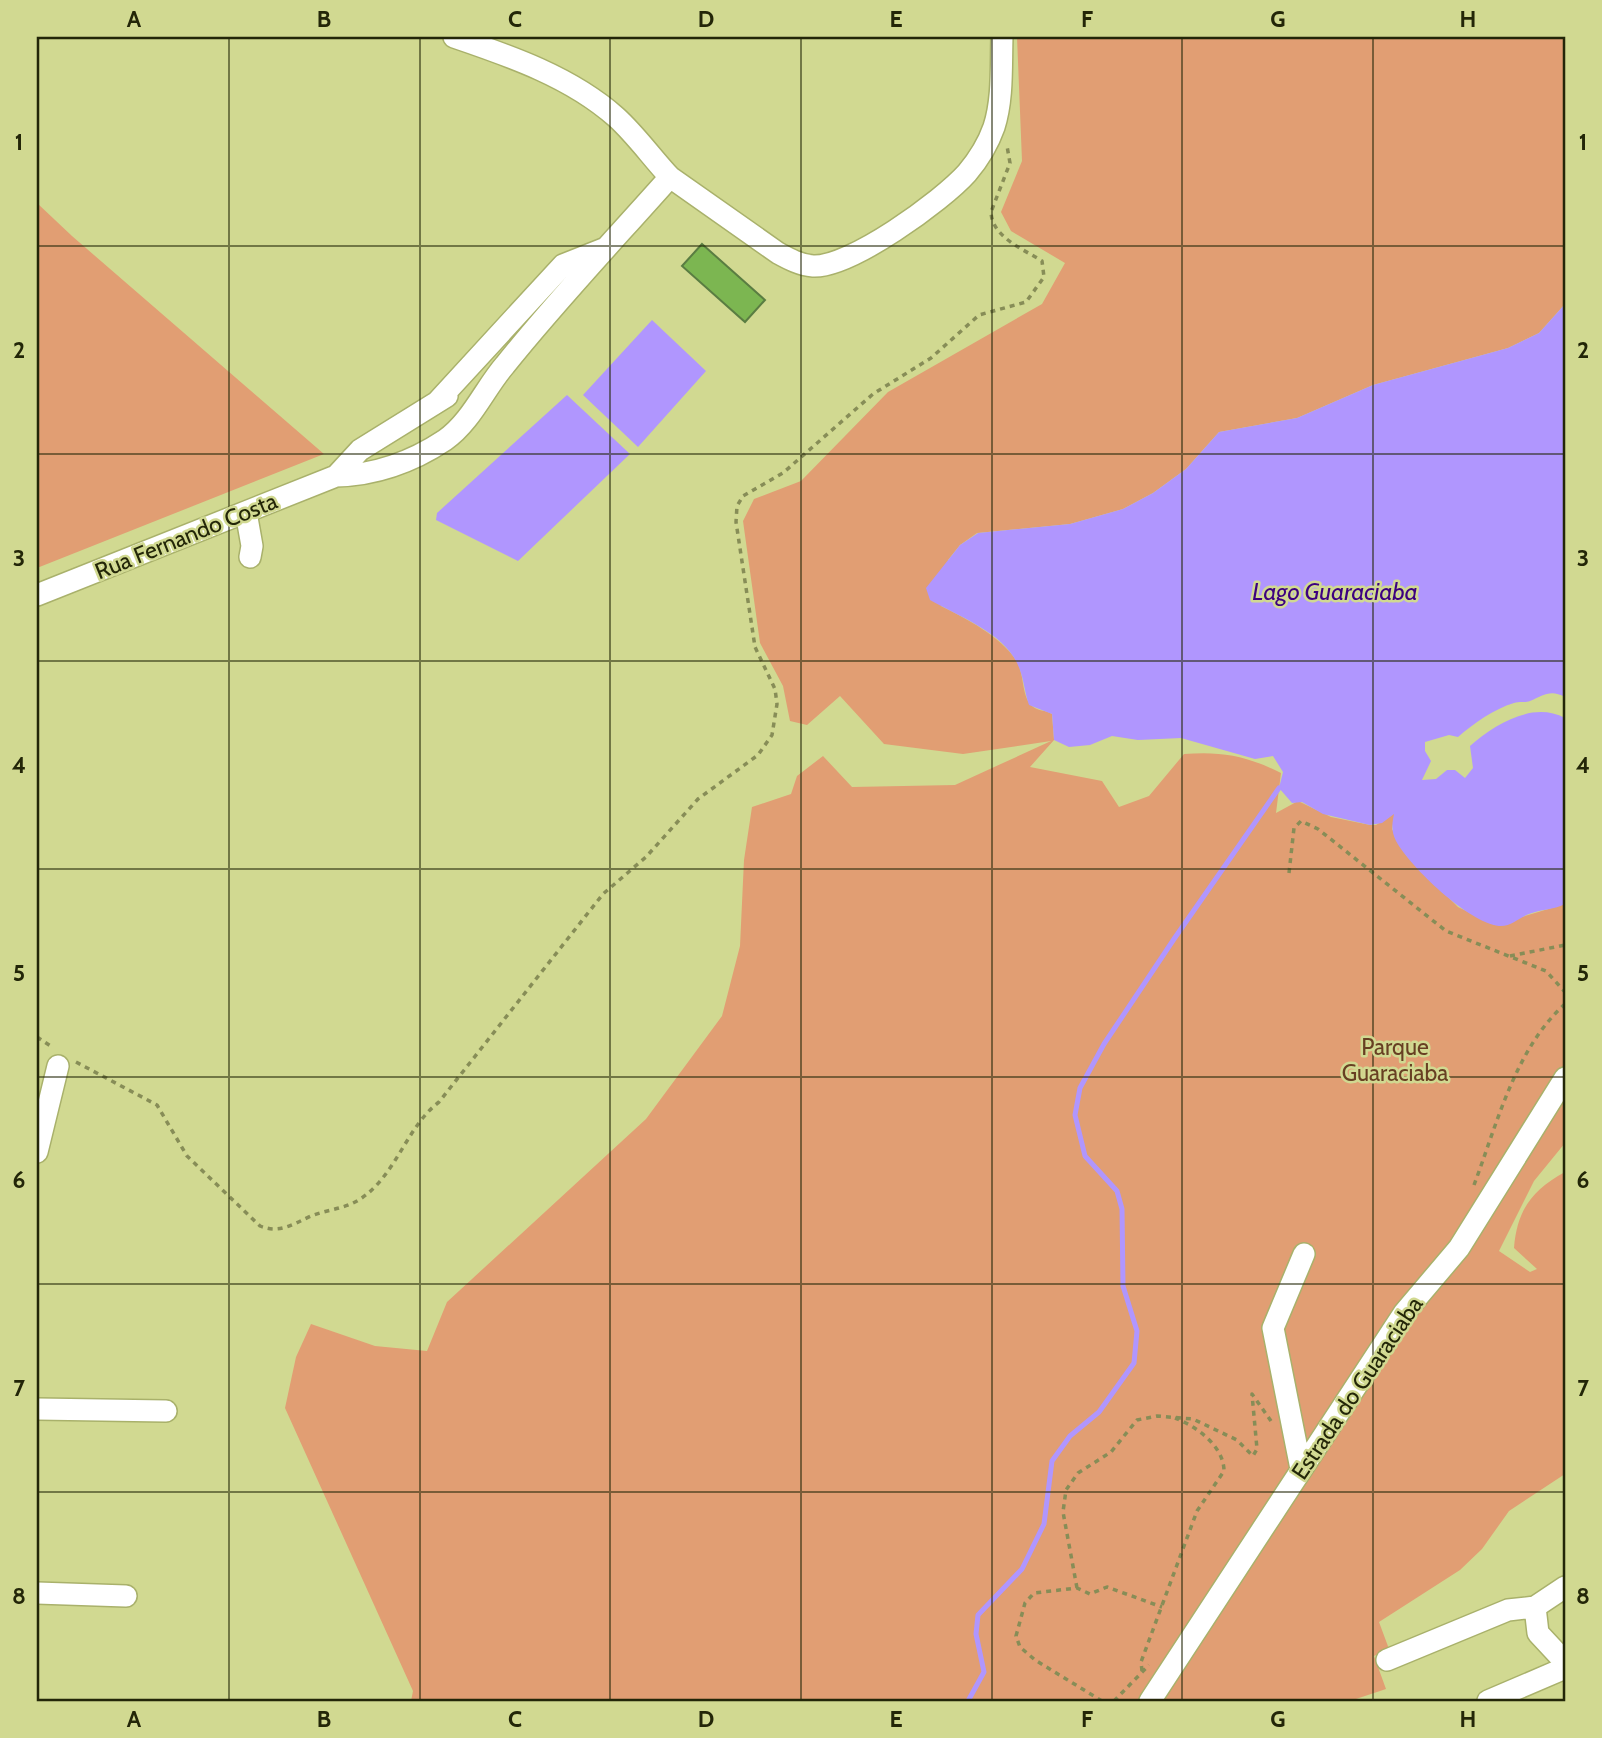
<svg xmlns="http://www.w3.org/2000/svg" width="1602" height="1738" font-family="Cabin,sans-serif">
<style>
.green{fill:#e19e73}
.water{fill:#b096fe}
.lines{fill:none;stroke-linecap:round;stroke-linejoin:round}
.stream{stroke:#b096fe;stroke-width:5}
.building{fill:#7cb651;stroke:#5a7d42;stroke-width:2}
.minor-casing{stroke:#a9b16b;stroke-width:24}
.path{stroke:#878d57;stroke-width:3.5;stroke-dasharray:5 5;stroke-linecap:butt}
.minor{stroke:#fff;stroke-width:21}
.grid{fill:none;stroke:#232608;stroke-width:2;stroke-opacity:0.55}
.labels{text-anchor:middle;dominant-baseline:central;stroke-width:5;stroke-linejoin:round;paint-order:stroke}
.street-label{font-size:23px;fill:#232608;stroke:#d1d991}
.park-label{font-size:23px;fill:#683f23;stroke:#d1d991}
.water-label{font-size:24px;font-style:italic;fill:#3c0080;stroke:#d1d991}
.neatline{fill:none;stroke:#232608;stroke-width:2.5}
.grid-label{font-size:23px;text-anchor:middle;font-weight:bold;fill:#232608}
</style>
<rect width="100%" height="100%" fill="#d1d991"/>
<!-- green -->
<path class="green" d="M1017,37H1565V304L1539,333L1508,348L1373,385L1297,418L1219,432L1186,469L1153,493L1123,509L1070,524L977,533L960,545L948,560L941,606C967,619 1000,636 1016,660C1025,674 1021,696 1032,706C1037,711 1046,710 1052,714L1054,740L1030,767L1102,781L1119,807L1149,796L1184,754C1222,751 1247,756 1281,773L1276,813L1298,801L1331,817L1370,825H1376L1395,813L1392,829L1406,855L1458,907L1495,925L1565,904V1143L1534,1181L1499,1251L1530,1272L1537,1269L1514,1248C1517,1210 1532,1190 1565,1172V1474L1509,1511L1482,1549L1460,1570L1379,1622L1389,1649L1374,1656L1386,1689L1350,1701H411L413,1691L285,1408L296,1357L311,1324L375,1346L427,1351L447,1302L646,1119L722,1016L740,946L744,860L752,807L791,794L797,776L823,756L852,787L955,785L1051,741L963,754L884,744L840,696L807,725L790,721L783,686L760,643L743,521L754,499L801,481L888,392L1042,304L1065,263L1011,231L1001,212L1022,161Z
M37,203L72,236L324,454L37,568Z"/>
<!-- water -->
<path class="water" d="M1565,304V697C1551,689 1543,695 1530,701C1525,703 1519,701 1514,703C1494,709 1474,723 1458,737L1449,735L1425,742V751L1431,761L1422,780L1436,779L1447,770H1455L1465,778L1473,768L1470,746C1495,724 1533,701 1565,718V904C1553,910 1541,909 1529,914C1518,918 1511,927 1499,926C1469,923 1410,867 1396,841C1391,831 1392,824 1394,814L1382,823L1370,825L1323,814L1302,802L1292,803L1279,788L1283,772L1273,756L1255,759L1181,738L1138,740L1112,736L1090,745L1069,747L1054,740L1052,714L1029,705C1024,691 1024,677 1017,663C1002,632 958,616 930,600L926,588L960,545L978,533L1070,524L1123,509L1153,493L1186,469L1219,432L1297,418L1373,385L1508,348L1539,333Z
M652,320L706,371L638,447L583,395Z
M567,395L630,454L518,561L436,520L437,513Z"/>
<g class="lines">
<!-- stream -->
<path class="stream" d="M968,1701L984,1672L976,1634L978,1615L1022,1569L1044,1524L1052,1461L1070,1436L1099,1412L1134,1363L1137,1331L1123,1286L1122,1209L1117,1191L1085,1156L1075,1115L1080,1088L1104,1044L1174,939L1279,788"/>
</g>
<!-- building -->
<path class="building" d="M702,244L765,300L745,322L682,266Z"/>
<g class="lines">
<!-- minor casing -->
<g class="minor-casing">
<path id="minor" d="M454,37C510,56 571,77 616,117C636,135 652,158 670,177
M437,402L563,265L606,248
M336,476L360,450L447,396
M246,512L252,546L250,557
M37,595L336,476C376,475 412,462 445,440C471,422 485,388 505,365C557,300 615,239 670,177L778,253C789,259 800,265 813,266C850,268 942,201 967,173C978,160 988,144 994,127C1003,99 1001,66 1002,37
M37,1152L58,1066
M37,1409L166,1411
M1301,1469L1273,1328L1304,1254
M37,1593L126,1596
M1535,1607L1538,1633L1565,1662
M1387,1660L1508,1610L1535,1607L1565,1587
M1150,1701L1404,1313L1459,1248L1565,1078
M1488,1701L1565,1668"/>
</g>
<!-- path -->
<path class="path" d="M1289,873L1294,828L1301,821L1318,829L1446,931L1546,971L1565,992
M1510,956L1565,945
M37,1037L52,1047
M76,1062L157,1105L187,1156L260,1226C280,1234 293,1224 311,1216C326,1210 343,1209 357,1201C396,1178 405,1128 439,1102L603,894L646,857L698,799L758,755L772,735L777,704L775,689L755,647L736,522L737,506L743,496L783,473L873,394L931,358L979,315L1026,302L1044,277L1042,261C1023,249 992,237 991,212L1010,163L1007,146
M1474,1185C1497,1124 1515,1049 1565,1004
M1077,1588L1063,1512L1066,1490L1078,1473L1111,1452L1137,1420L1157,1416L1193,1419L1237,1440L1253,1456L1257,1449L1252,1394L1271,1421
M1142,1671L1141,1662L1197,1511L1224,1471C1224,1446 1196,1426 1175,1418
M1102,1701L1035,1660L1020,1647L1016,1636L1025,1603L1034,1593L1077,1588L1090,1594L1107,1587L1162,1607
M1114,1701L1149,1665"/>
<!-- minor -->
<use href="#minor" class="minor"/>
</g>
<!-- grid -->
<path class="grid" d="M229,37V1701M420,37V1701M610,37V1701M801,37V1701M992,37V1701M1182,37V1701M1373,37V1701M37,246H1565M37,454H1565M37,661H1565M37,869H1565M37,1077H1565M37,1284H1565M37,1492H1565"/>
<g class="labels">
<!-- street labels -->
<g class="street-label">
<text transform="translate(186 536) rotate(-22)">Rua Fernando Costa</text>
<text transform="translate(1357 1388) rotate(-56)">Estrada do Guaraciaba</text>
</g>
<!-- park labels -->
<g class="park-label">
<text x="1395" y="1047">Parque<tspan x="1395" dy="26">Guaraciaba</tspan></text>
</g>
<!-- water labels -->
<g class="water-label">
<text x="1335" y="591">Lago Guaraciaba</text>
</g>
</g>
<!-- border -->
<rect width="1602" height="1738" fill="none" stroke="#d1d991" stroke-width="77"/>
<rect x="38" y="38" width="1526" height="1662" class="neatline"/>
<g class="grid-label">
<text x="134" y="27">A</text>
<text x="324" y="27">B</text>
<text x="515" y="27">C</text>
<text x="706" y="27">D</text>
<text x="896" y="27">E</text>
<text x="1087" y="27">F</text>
<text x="1278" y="27">G</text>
<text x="1468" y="27">H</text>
<text x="19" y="150">1</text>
<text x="1583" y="150">1</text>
<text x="19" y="358">2</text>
<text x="1583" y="358">2</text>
<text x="19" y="566">3</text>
<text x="1583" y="566">3</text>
<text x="19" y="773">4</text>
<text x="1583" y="773">4</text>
<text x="19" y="981">5</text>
<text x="1583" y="981">5</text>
<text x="19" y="1188">6</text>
<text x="1583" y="1188">6</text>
<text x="19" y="1396">7</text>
<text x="1583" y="1396">7</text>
<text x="19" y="1604">8</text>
<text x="1583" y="1604">8</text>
<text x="134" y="1727">A</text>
<text x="324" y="1727">B</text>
<text x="515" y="1727">C</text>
<text x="706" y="1727">D</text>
<text x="896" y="1727">E</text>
<text x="1087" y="1727">F</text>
<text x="1278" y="1727">G</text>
<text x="1468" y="1727">H</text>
</g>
</svg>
